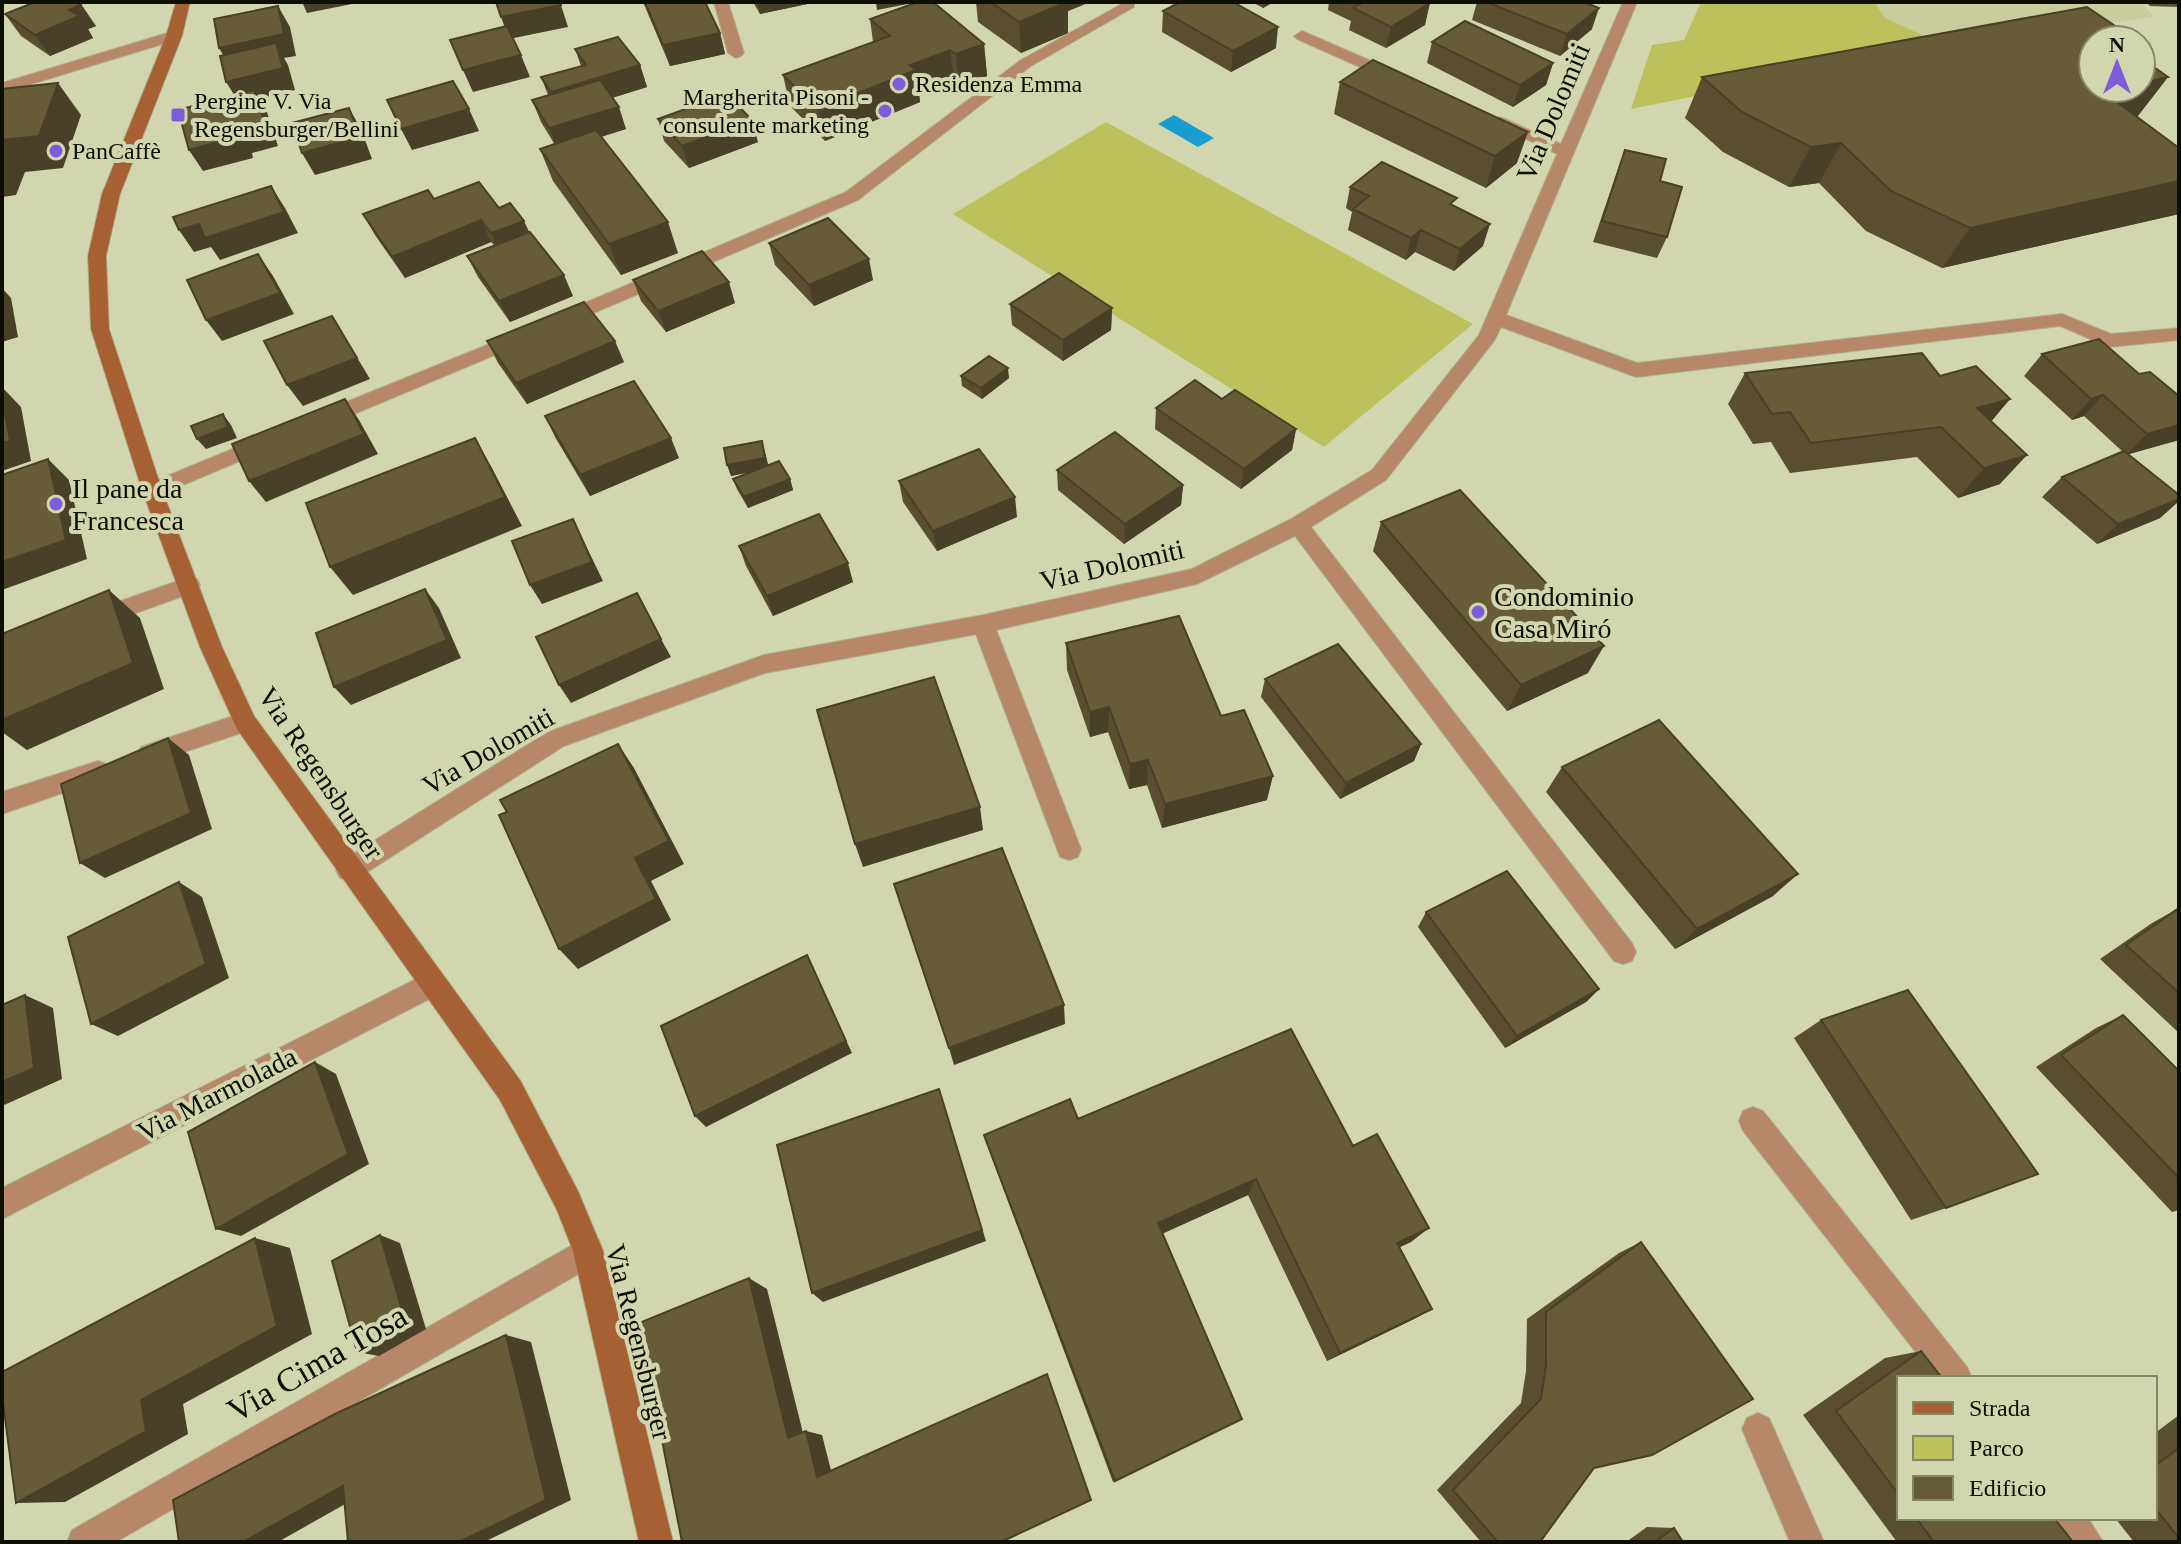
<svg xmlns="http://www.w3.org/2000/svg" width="2181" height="1544" font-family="Georgia,serif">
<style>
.built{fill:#c9cd9d}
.green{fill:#bcc15c}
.water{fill:#199ccf}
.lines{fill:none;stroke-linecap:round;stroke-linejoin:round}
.lane-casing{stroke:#afb28f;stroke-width:2}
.street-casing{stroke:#afb28f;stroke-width:2}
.secondary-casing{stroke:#afb28f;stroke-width:2}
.lane{fill:#b7876a;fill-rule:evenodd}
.street{fill:#b7876a;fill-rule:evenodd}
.secondary{fill:#a66033;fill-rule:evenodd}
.wall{fill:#594f30}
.shaded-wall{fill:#484027}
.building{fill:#675c38;stroke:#484027;stroke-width:2}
.poi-dot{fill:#7d5dd7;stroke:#d2d6ae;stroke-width:3}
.labels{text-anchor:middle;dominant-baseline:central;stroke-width:8;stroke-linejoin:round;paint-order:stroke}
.far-poi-label{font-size:24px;fill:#0e0f03;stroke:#d2d6ae;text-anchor:start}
.street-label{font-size:28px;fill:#0e0f03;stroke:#d2d6ae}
.poi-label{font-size:28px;fill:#0e0f03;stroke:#d2d6ae;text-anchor:start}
.near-street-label{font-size:34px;fill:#0e0f03;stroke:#d2d6ae}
</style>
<rect width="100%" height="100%" fill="#d2d6ae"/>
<!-- built -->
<path class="built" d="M1874,2H2141L2154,17L1947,46L1885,18Z"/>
<!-- green -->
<path class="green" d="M1701,2H1874L1885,18L1947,46L1631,109L1652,45L1684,40Z
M1106,122L1473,324L1324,447L953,214Z"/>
<!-- water -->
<path class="water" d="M1174,115L1214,138L1198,147L1158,124Z"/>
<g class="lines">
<!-- lane casing -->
<g class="lane-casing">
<path id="lane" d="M1120,2H1134V7L1031,66L858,200L568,324L561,326L552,320L554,316L846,192L1021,60L1120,5Z
M519,332L526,334L528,338L526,342L328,425L321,427L311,420L314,415Z
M264,436L271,438L274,443L271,448L159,495H145L142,490L145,485Z
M983,615L991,618L994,624L1081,849L1078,857L1069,860L1060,857L1057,849L972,624L975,618Z"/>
</g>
<!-- street casing -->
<g class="street-casing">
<path id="street" d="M714,2H728L744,53L741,56L736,58L728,53Z
M1623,2H1637L1506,315L1637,363L2062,314L2111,334L2179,328V340L2109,347L2060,326L1636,377L1501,327L1494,341L1386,480L1311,527L1632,943L1636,952L1632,961L1623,964L1614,961L1295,536L1197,584L983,633L765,673L564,746L358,878L349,881L340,878L336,870L340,862L548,732L764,655L983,615L1192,569L1291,519L1372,470L1479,335L1557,154L1491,122L1499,117L1505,119L1561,144Z
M174,31L182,36L179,39L2,93V83Z
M1302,31L1401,74L1403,77L1395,82L1389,80L1297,39L1294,36Z
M189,577L197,579L200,585L197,591L97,627L89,624L86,618L89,612Z
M245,712L253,715L257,722L253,729L149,764L141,761L137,754L141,747Z
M98,761L106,764L110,771L106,778L2,814V792Z
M432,971L441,975L445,984L441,993L2,1219V1188Z
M1753,1107L1763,1111L1967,1367L1972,1378H1936L1743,1131L1739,1121L1743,1111Z
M588,1236L599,1240L603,1251L599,1262L116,1542H67L72,1530Z
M1758,1413L1769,1418L1824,1542H1790L1742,1429L1747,1418Z
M2051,1518H2088L2103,1542H2065Z"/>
</g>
<!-- secondary casing -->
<g class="secondary-casing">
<path id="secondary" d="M176,2H190L182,36L120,194L106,256L109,329L162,490L222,647L254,716L520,1080L578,1191L603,1251L673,1542H639L573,1251L557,1210L500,1100L237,729L200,647L142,490L91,329L88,256L102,194L166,36Z"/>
</g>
<!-- lane -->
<use href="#lane" class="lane"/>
<!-- street -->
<use href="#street" class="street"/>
<!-- secondary -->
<use href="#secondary" class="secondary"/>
</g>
<!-- wall -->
<path class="wall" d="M643,2H705L720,33L725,54L670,66Z
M753,2H817L760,14Z
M976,2H1090L1068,11V33L1021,53L978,22Z
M1252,2H1274L1263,8Z
M1329,2H1427L1425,25L1386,48L1349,30L1351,21L1328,10Z
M1477,2H1584L1592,29L1560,56L1472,20Z
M2146,2H2179V7L2150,6Z
M1163,11L1276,48L1231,72L1162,32Z
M5,14L96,26L88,29L93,38L50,56L21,36Z
M870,19L984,44L987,76L959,86L954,81L919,94L920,102L825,141L790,106L783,75L873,42Z
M2093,40L2168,77L2137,117L2179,148V214L1942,268L1866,231L1819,183L1789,187L1723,152L1685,118L1702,77Z
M1432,42L1553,63L1546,85L1513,107L1427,63Z
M575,49L640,65L647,87L612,98L626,129L601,137L678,253L621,275L553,181L540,149L555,145L541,122L532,100L548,95L541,77L581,66Z
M1340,82L1517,163L1486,188L1334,114Z
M658,119L758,142L689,168L664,141Z
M1625,150L1660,181L1667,237L1657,258L1593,242L1617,172Z
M1350,187L1455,207L1483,246L1454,271L1415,252L1406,260L1348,230L1352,212L1346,208Z
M434,199L499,208L529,232L573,296L510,322L478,277L467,256L494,245L491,242L405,278L375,235L363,214Z
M769,243L873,280L814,306L775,265Z
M633,280L735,303L666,332L641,301Z
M1010,304L1112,308L1111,330L1063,361L1012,325Z
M487,341L624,362L527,404L498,363Z
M2042,354L2139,374L2179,396V440L2128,454L2179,495V501L2160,518L2097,544L2042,497L2062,477L2123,452L2084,416L2072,420L2024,376Z
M1745,373L1940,376L2010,399L1991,421L2000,484L1958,498L1917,457L1790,473L1771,442L1753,444L1728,404Z
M961,376L1009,378L982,399L962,386Z
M1222,399L1296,429L1292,450L1241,489L1155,429L1156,408Z
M545,416L679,458L590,496L555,437Z
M762,441L768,465L790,479L793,490L748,508L737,489L733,479L751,472L731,476Z
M1057,470L1183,485L1181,505L1124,544L1058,490Z
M899,481L1017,517L937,551L903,502Z
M1381,522L1588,673L1507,711L1373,551Z
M739,546L853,582L773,616L746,566Z
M1066,643L1221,716L1267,800L1162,828L1147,785L1129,789L1108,732L1090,737L1067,670Z
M1265,679L1421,744L1414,761L1340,799L1261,697Z
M1562,767L1773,896L1675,949L1546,792Z
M2179,908V1033L2100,959L2152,923Z
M1426,912L1599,989L1586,1002L1505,1048L1418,927Z
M2123,1015L2179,1071V1210L2172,1212L2036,1067L2096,1028Z
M1821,1020L1946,1208L1911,1220L1794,1038Z
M1078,1119L1353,1146L1411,1242L1399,1247L1414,1319L1327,1361L1248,1195L1162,1234L1242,1419L1113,1482L990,1153L984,1135Z
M1641,1242L1594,1468L1540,1542H1481L1437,1490L1521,1403L1526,1371L1527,1319L1619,1253Z
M1921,1351L1899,1378V1518H2054L2073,1542H1897L1803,1415L1885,1358Z
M2179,1415V1542H2134L2115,1518H2155V1433Z
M1647,1527L1674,1528L1683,1542H1626Z"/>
<!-- shaded-wall -->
<path class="shaded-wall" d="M302,2H362L307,13Z
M757,2H817L760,14Z
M876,2H918L877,10Z
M1048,2H1090L1068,11V33L1021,53L1019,22Z
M1263,2H1274L1263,8Z
M1430,3L1425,25L1386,48L1391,27Z
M81,4L96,26L88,29L93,38L50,56L35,35L69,10Z
M561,5L568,27L509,39L501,17Z
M278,6L290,27L296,56L284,58L288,65L295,90L259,99L267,112L278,146L252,153L253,158L203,171L189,150L238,131L240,104L226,82L232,70L219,48Z
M1599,8L1592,29L1560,56L1567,34Z
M1278,27L1276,48L1231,72L1233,51Z
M2124,32L2118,40H2104L2108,35Z
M720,33L725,54L670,66L663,45Z
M984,44L987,76L959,86L956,54Z
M950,50L954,81L919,94L920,102L825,141L818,109L910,65Z
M521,55L530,77L473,92L463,70Z
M1553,63L1546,85L1513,107L1520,85Z
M640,65L647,87L560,114L551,92Z
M2168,77L2137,117L2102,91L2117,88H2141V83Z
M58,83L81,115L63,168L25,172L16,195L2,197V140Z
M619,107L626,129L558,150L549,128Z
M349,108L361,129L372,159L315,175L302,153Z
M469,109L479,131L412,150L401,129Z
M752,120L758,142L689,168L682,146Z
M1528,132L1517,163L1486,188L1495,156Z
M1841,143L1819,183L1789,187L1811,147Z
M2179,181V214L1942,268L1970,228Z
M271,186L285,208L298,233L220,260L211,247L194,252L179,230Z
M481,220L491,242L405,278L392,257Z
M524,221L534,242L501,255L491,233Z
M668,222L678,253L621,275L609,244Z
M1490,224L1483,246L1454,271L1460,249Z
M1421,230L1415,252L1406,260L1411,238Z
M258,254L273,276L294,314L222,341L206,320Z
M869,259L873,280L814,306L809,285Z
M564,275L573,296L510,322L499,301Z
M729,282L735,303L666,332L658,311Z
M2,288L11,298L18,337L2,342Z
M1112,308L1111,330L1063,361V340Z
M332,316L370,379L303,406L287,385Z
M615,341L624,362L527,404L516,383Z
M1008,368L1009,378L982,399L981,388Z
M2,387L21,407L31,461L2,471Z
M2103,395L2084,416L2072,420L2091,399Z
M345,399L359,420L378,454L266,502L249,481Z
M2010,399L1985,429L1977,408Z
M223,414L231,425L237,438L206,449L197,439Z
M2179,425V440L2126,455L2147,434Z
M1296,429L1292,450L1241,489L1244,469Z
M475,438L492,468L522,526L353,595L330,567Z
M671,438L679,458L590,496L580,475Z
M762,441L769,468L731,476L727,465Z
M2027,455L2000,484L1958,498L1984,468Z
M48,459L69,480L87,559L2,590V562Z
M790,479L793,490L748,508L744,497Z
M1183,485L1181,505L1124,544L1125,524Z
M1015,497L1017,517L937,551L933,531Z
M2179,499V501L2160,518L2097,544L2118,524Z
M573,519L603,581L542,604L530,585Z
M848,563L853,582L773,616L767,596Z
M425,589L439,608L461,658L351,705L334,687Z
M109,590L140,618L164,689L27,750L2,732V720Z
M661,639L671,657L571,703L559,685Z
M1604,646L1588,673L1507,711L1521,685Z
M1109,707L1108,732L1090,737V712Z
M168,738L189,755L212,829L105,878L80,863Z
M618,744L634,768L684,864L651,881L671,920L578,969L559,949L635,858Z
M1421,744L1414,761L1340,799L1346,783Z
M1148,760L1147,785L1129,789L1130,764Z
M1273,776L1267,800L1162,828L1165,804Z
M980,807L983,830L863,867L855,844Z
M1798,874L1773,896L1675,949L1697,929Z
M179,882L202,897L229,978L118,1036L91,1024Z
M807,955L852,1053L706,1127L695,1116Z
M1599,989L1586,1002L1505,1048L1517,1036Z
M25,995L53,1008L62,1079L2,1106V1082Z
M1064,1005L1065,1024L954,1065L949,1048Z
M315,1062L336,1074L369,1164L241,1236L216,1229Z
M939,1089L986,1241L823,1302L812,1293Z
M1256,1179L1248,1195L1154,1237L1158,1223Z
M1429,1228L1411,1242L1381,1256L1397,1243Z
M380,1235L400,1243L426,1329L379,1356L357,1352Z
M255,1238L290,1248L312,1334L183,1404L188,1434L65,1502L16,1503L141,1400Z
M749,1278L767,1289L805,1441L788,1438Z
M1432,1309L1414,1319L1327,1361L1340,1353Z
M506,1335L531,1342L571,1500L484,1542H459Z
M806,1431L822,1435L833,1478L817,1477Z
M343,1486H377L278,1542H243Z"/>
<!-- building -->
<path class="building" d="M35,2H78L81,4L69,10L79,16L35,35L5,14Z
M496,2H560L561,5L501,17Z
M645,2H705L720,33L663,45Z
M918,2H933L984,44L956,54L950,50L910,65L916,70L818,109L783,75L890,36L870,19Z
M991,2H1067L1019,22Z
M1180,2H1233L1278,27L1233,51L1163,11Z
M1361,2H1427L1430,3L1391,27L1353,8L1362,3Z
M1486,2H1584L1599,8L1567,34Z
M278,6L284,34L219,48L214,19Z
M2087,7L2124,32L2108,35L2115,40H2093V88H2117L2102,91L2179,148V181L1970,228L1891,191L1841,143L1811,147L1742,112L1702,77Z
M1465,21L1553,63L1520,85L1432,42Z
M507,26L521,55L463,70L450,40Z
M618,37L640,65L551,92L541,77L586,65L575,49Z
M276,43L283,68L226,82L220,56Z
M2141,58L2168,77L2141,83Z
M1373,60L1528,132L1495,156L1340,82Z
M600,80L619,107L549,128L532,100Z
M453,81L469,109L401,129L387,100Z
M58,83L39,136L2,140V89Z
M254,90L265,124L238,131L240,136L189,150L178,110Z
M727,94L752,120L682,146L658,119Z
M349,108L360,137L302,153L292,123Z
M596,130L668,222L609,244L540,149Z
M1625,150L1666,159L1660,181L1682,187L1667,237L1602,221Z
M1382,162L1457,198L1450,204L1490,224L1460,249L1421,230L1411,238L1353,209L1369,196L1350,187Z
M479,182L499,208L510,203L524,221L491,233L481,220L392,257L363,214L428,190L434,199Z
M271,186L284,212L205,238L199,224L179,230L173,217Z
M828,218L869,259L809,285L769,243Z
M530,232L564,275L499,301L467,256Z
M702,251L729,282L658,311L633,280Z
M258,254L280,293L206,320L187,280Z
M1059,273L1112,308L1063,340L1010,304Z
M584,302L615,341L516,383L487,341Z
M332,316L357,358L287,385L264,341Z
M2099,339L2139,374L2150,372L2179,396V425L2147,434L2103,395L2091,399L2042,354Z
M1922,353L1940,376L1976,366L2010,399L1977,408L2027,455L1984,468L1941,427L1811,443L1790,412L1772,414L1745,373Z
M989,356L1008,368L981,388L961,376Z
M1195,380L1222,399L1235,390L1296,429L1244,469L1156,408Z
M634,381L671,438L580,475L545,416Z
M2,395L10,441L2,443Z
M345,399L364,434L249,481L232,444Z
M223,414L228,427L197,439L191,426Z
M1115,432L1183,485L1125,524L1057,470Z
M475,438L505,497L330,567L306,503Z
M762,441L765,458L727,465L724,448Z
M979,449L1015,497L933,531L899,481Z
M2124,451L2179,495V499L2118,524L2062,477Z
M48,459L66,540L2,562V475Z
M779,461L790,479L744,497L733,479Z
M1460,490L1604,646L1521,685L1381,522Z
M819,514L848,563L767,596L739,546Z
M573,519L592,562L530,585L512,541Z
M425,589L447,640L334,687L316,633Z
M109,590L133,663L2,720V634Z
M637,593L661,639L559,685L536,637Z
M1179,616L1221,716L1244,710L1273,776L1165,804L1148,760L1130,764L1109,707L1090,712L1066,643Z
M1338,644L1421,744L1346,783L1265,679Z
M934,677L980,807L855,844L817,710Z
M1659,720L1798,874L1697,929L1562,767Z
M168,738L191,813L80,863L61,784Z
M618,744L669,841L635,858L656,899L559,949L499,815L507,812L500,800Z
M1002,848L1064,1005L949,1048L894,884Z
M1507,871L1599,989L1517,1036L1426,912Z
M179,882L206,964L91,1024L68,937Z
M2179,908V993L2126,945Z
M807,955L846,1041L695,1116L661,1026Z
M1908,990L2038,1174L1946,1208L1821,1020Z
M25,995L34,1068L2,1082V1005Z
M2123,1015L2179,1071V1178L2061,1055Z
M1291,1029L1353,1146L1377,1134L1429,1228L1397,1243L1432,1309L1340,1353L1256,1179L1158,1223L1242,1419L1115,1481L984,1135L1070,1099L1078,1119Z
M315,1062L348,1154L216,1229L188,1132Z
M939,1089L982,1230L812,1293L777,1145Z
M380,1235L406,1324L357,1352L332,1261Z
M255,1238L277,1326L141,1400L146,1431L16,1503L2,1395V1372Z
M1641,1242L1753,1399L1652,1455L1594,1468L1540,1542H1498L1453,1490L1541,1399L1546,1365V1312Z
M749,1278L788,1438L806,1431L817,1477L1047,1374L1091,1500L1001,1542H682L639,1323Z
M506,1335L546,1500L459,1542H348L343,1486L243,1542H179L173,1500L335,1414Z
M1921,1351L1942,1378H1899V1495L1836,1411Z
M2179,1448V1538L2155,1508V1466Z
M1916,1518H2054L2073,1542H1934Z
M1674,1528L1683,1542H1655Z"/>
<!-- markers -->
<g class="poi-dot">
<circle cx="899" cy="84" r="8"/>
<circle cx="885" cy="111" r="8"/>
<rect x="170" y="107" width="16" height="16" rx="4"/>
<circle cx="56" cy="151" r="8"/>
<circle cx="56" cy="504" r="8"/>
<circle cx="1478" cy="612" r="8"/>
</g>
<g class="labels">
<!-- far-poi labels -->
<g class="far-poi-label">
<text x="915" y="84">Residenza Emma</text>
<text x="869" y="97" text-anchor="end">Margherita Pisoni -<tspan x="869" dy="28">consulente marketing</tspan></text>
<text x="194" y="101">Pergine V. Via<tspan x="194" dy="28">Regensburger/Bellini</tspan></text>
<text x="72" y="151">PanCaffè</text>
</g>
<!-- street labels -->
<g class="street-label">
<text transform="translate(1553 112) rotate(-67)">Via Dolomiti</text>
<text transform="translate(1112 565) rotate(-13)">Via Dolomiti</text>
<text transform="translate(488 751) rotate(-30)">Via Dolomiti</text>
<text transform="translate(321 773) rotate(56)">Via Regensburger</text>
<text transform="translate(217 1094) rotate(-27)">Via Marmolada</text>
<text transform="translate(639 1342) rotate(76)">Via Regensburger</text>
</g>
<!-- poi labels -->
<g class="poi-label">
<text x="72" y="488">Il pane da<tspan x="72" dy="32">Francesca</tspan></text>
<text x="1494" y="596">Condominio<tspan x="1494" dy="32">Casa Miró</tspan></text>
</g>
<!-- near-street labels -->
<g class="near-street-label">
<text transform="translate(317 1363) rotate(-30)">Via Cima Tosa</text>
</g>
</g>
<!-- border -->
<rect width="2181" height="1544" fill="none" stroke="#0e0f03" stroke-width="8"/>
<!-- legend -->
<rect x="1897" y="1376" width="260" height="144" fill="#d2d6ae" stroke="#84866a" stroke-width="2"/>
<rect x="1913" y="1402" width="40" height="12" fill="#a66033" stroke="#84866a" stroke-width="2"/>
<text x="1969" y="1416" font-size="24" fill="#0e0f03">Strada</text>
<rect x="1913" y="1436" width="40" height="24" fill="#bcc15c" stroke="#84866a" stroke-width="2"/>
<text x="1969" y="1456" font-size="24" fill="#0e0f03">Parco</text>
<rect x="1913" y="1476" width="40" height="24" fill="#675c38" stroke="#84866a" stroke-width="2"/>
<text x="1969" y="1496" font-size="24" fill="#0e0f03">Edificio</text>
<!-- north arrow -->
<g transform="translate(2117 64)"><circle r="38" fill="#d2d6ae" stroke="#84866a" stroke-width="2"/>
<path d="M0-6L14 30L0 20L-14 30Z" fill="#7d5dd7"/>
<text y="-12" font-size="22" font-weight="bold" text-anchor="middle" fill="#0e0f03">N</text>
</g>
</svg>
